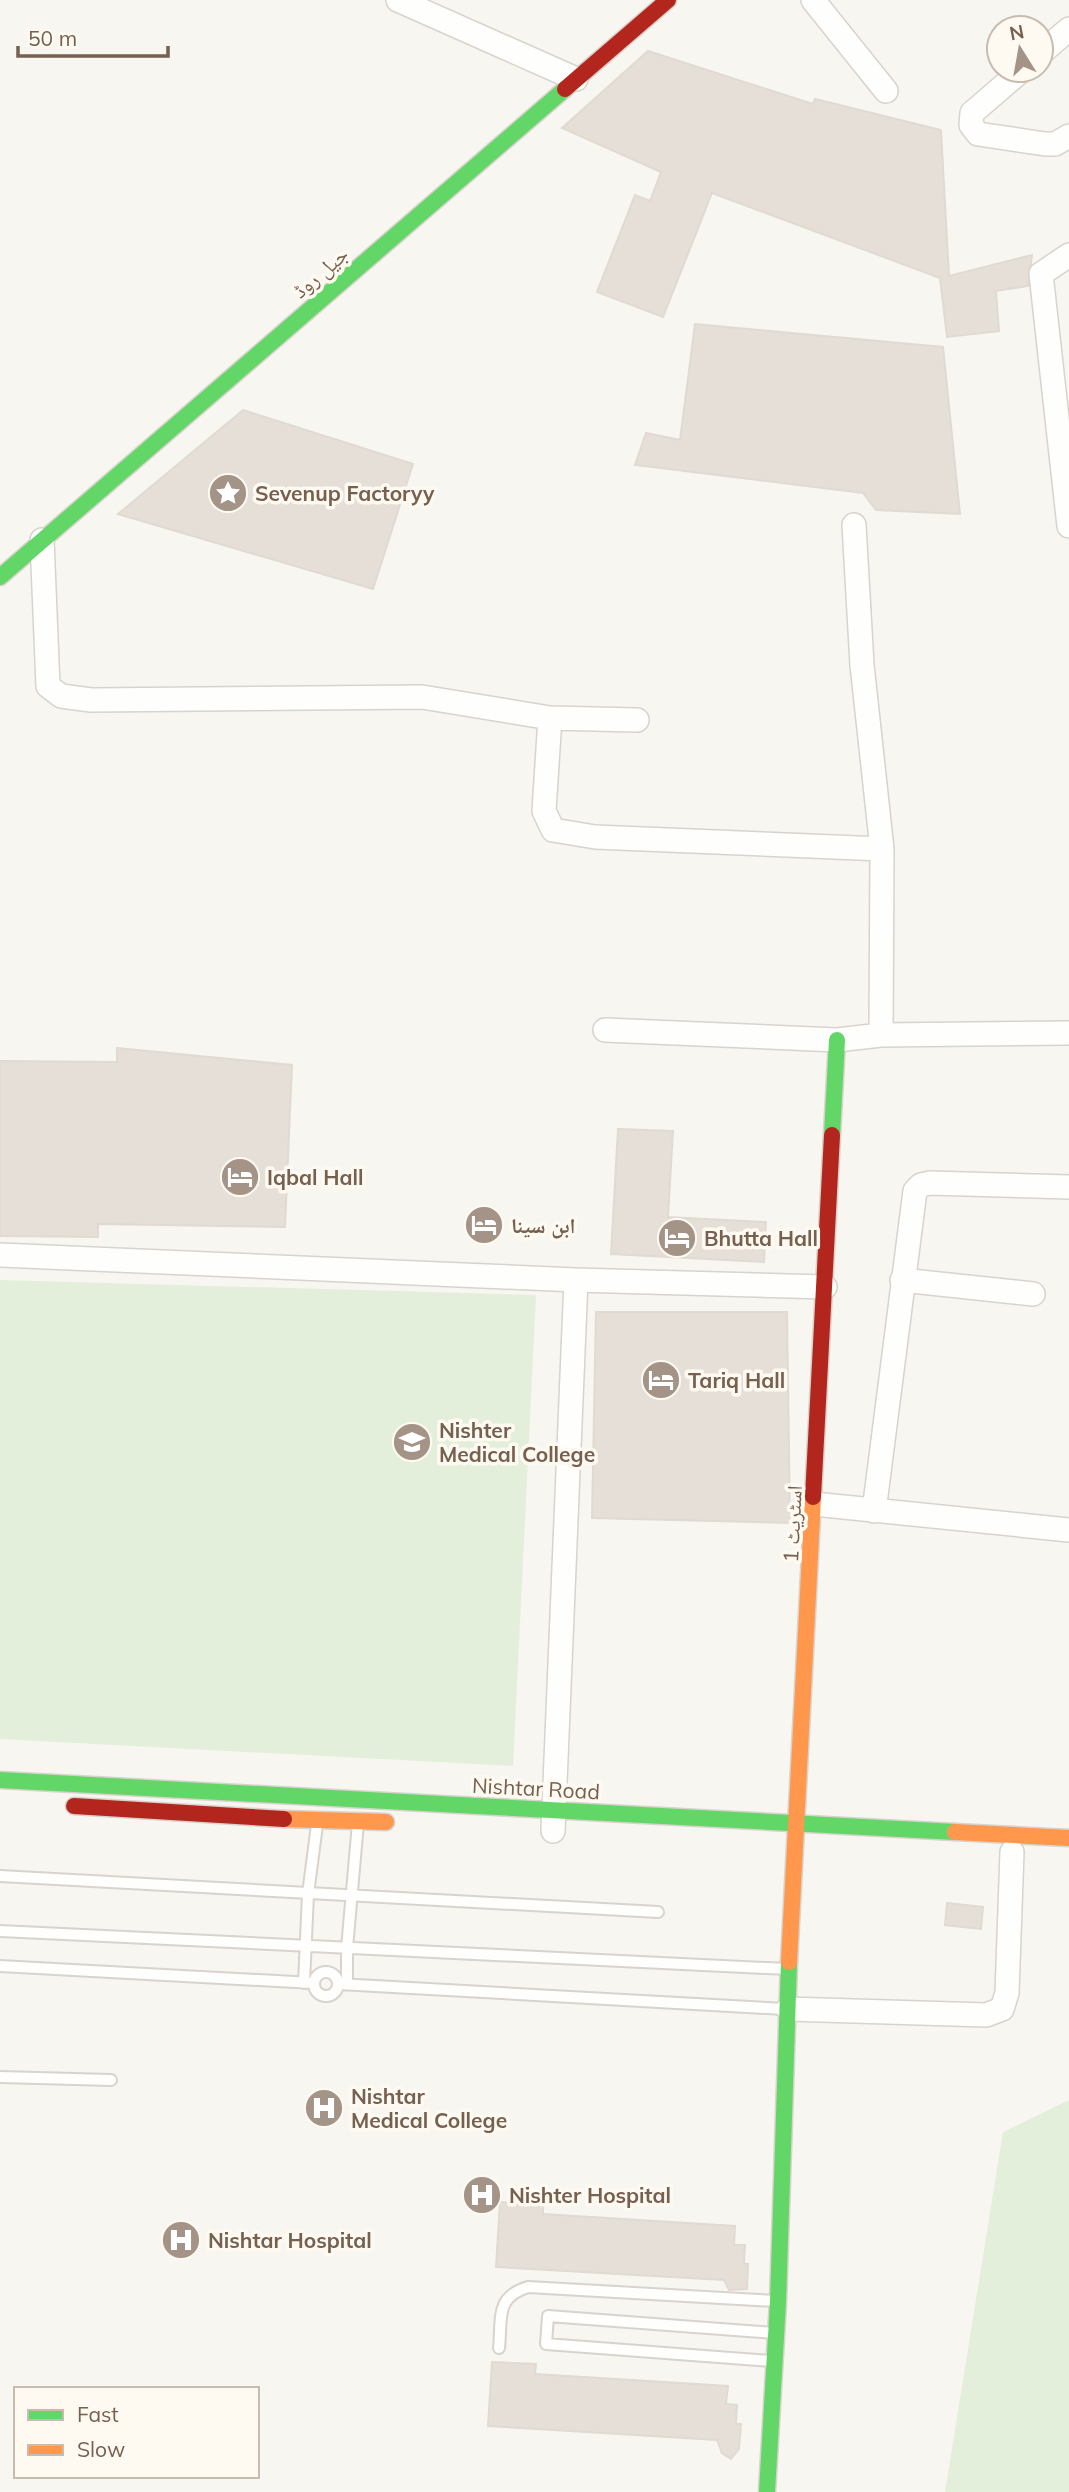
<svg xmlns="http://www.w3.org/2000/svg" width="1069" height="2492" font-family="Mulish,'Noto Naskh Arabic',sans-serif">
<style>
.green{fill:#e4efdb}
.building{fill:#e5dfd7;stroke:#e1dad2;stroke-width:2}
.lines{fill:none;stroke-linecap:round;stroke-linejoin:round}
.lane-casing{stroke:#d8d3cd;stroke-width:14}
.street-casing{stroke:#d8d3cd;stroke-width:26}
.fast-casing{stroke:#d8d3cd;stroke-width:19}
.slow-casing{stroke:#d8d3cd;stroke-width:19}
.jam-casing{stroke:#d8d3cd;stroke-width:19}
.lane{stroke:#fefefd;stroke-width:10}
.street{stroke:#fefefd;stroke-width:23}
.fast{stroke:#63d668;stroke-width:16}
.slow{stroke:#ff974d;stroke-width:16}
.jam{stroke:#b3261e;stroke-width:16}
.labels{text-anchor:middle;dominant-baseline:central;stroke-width:7;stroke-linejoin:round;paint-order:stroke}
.street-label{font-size:21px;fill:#76604f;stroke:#fefaf2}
.poi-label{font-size:21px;font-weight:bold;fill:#76604f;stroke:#fefaf2;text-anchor:start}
</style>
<rect width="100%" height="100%" fill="#f8f6f0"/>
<!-- green -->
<path class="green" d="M0,1280L536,1295L513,1766L0,1739Z
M1069,2100V2492H945L1003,2132Z"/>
<!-- building -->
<path class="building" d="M648,51L813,104L815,99L941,130L949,276L1032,255L1028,286L996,291L999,331L947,337L940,278L712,193L663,317L597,292L635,195L650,201L661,172L562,128Z
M695,324L943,347L960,514L876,510L863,493L635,465L646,433L680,440Z
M243,410L413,464L373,589L118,514Z
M117,1048L292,1065L285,1227L98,1224V1237L0,1236V1061L117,1062Z
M618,1129L673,1131L668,1217L766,1222L764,1262L611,1254Z
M596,1312H787L790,1523L592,1518Z
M947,1903L983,1907L981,1929L945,1925Z
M500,2202L543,2205V2214L735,2226L734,2245H745L744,2264H748L747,2289L729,2290L724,2280L496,2267Z
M492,2362L536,2364L535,2374L728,2386L726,2404L737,2405L736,2424H741L739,2449L731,2459L722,2453L717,2440L488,2426Z"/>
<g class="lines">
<!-- lane casing -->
<g class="lane-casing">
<path id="lane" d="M0,1876L658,1912
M0,1931L787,1969
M0,1966L313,1983
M314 1984a12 12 0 1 1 24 0a12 12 0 1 1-24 0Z
M304,1983L308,1894L317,1825
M339,1984L784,2009
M347,1984V1948L358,1823
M0,2077L111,2080
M499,2348C502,2318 495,2297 528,2287L775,2301
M772,2361L546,2344L548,2316L774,2333"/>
</g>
<!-- street casing -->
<g class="street-casing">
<path id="street" d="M398,0L576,79
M813,0L886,91
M1041,53L1069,29
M1022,70L972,113L971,125L978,134L1045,144H1055L1069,136
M1069,255L1041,274L1069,526
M854,525L862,665L882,849L881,1035
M42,540L48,686L61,696L91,700L422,697L550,718L637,720
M550,718L544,811L553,830L595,837L882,849
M605,1030L837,1040L881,1035L1069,1033
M0,1255L576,1280L825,1287
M902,1280L1033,1294
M814,1504L1069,1530
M874,1511L915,1191L921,1185L930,1183L1069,1187
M553,1831L576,1280
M788,2009L986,2015L1002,2009L1007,1993L1012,1852"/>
</g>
<!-- fast casing -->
<g class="fast-casing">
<path id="fast" d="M0,577L565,89
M832,1135L837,1040
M0,1780L955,1832
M767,2492L778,2302L789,1962"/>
</g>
<!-- slow casing -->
<g class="slow-casing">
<path id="slow" d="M284,1819L386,1822
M955,1832L1069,1838
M789,1962L813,1497"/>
</g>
<!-- jam casing -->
<g class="jam-casing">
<path id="jam" d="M565,89L668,0
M813,1497L832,1135
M74,1806L284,1819"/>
</g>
<!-- lane -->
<use href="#lane" class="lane"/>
<!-- street -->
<use href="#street" class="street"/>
<!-- fast -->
<use href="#fast" class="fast"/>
<!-- slow -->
<use href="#slow" class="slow"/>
<!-- jam -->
<use href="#jam" class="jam"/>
</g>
<!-- icons -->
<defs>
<g id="sight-disc" transform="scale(2.0125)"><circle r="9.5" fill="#a49487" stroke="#fefaf2"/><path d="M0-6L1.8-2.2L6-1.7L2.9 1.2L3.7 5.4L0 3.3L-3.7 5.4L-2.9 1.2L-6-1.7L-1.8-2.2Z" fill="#fff"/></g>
<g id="hotel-disc" transform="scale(2.0125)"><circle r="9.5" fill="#a49487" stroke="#fefaf2"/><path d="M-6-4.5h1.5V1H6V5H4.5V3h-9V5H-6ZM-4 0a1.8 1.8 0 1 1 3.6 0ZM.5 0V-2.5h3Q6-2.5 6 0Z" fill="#fff"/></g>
<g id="university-disc" transform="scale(2.0125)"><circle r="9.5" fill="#a49487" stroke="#fefaf2"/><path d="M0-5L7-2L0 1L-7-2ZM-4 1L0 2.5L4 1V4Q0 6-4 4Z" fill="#fff"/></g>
<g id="hospital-disc" transform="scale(2.0125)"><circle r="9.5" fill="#a49487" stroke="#fefaf2"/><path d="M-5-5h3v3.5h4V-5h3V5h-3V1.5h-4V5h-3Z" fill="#fff"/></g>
</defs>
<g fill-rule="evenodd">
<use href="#sight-disc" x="228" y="493"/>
<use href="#hotel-disc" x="240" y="1177"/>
<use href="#hotel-disc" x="484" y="1225"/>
<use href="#hotel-disc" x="677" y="1238"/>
<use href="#hotel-disc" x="661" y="1380"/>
<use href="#university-disc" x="412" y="1442"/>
<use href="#hospital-disc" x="324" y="2108"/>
<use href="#hospital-disc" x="482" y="2195"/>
<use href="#hospital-disc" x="181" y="2240"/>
</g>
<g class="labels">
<!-- street labels -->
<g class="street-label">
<text transform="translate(320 272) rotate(-41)">جیل روڈ</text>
<text transform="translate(792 1524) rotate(-87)">اسٹریٹ 1</text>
<text transform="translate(536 1788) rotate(3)">Nishtar Road</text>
</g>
<!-- poi labels -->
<g class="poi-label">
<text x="255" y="493">Sevenup Factoryy</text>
<text x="267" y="1177">Iqbal Hall</text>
<text x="511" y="1225">ابن سینا</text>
<text x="704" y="1238">Bhutta Hall</text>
<text x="688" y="1380">Tariq Hall</text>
<text x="439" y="1430">Nishter<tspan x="439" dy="24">Medical College</tspan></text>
<text x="351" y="2096">Nishtar<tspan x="351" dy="24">Medical College</tspan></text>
<text x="509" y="2195">Nishter Hospital</text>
<text x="208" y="2240">Nishtar Hospital</text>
</g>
</g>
<!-- legend -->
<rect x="14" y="2387" width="245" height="91" fill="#fefaf2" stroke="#c8bcb1" stroke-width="2"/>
<rect x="28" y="2410" width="35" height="10" fill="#63d668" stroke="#c8bcb1" stroke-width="2"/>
<text x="77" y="2422" font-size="21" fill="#76604f">Fast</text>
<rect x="28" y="2445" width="35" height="10" fill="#ff974d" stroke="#c8bcb1" stroke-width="2"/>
<text x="77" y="2457" font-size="21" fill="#76604f">Slow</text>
<!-- north arrow -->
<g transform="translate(1020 49) rotate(349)"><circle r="33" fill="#fefaf2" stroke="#c8bcb1" stroke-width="2"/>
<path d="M0-5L12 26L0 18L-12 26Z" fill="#a49487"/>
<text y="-10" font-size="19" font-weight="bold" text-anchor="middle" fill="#76604f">N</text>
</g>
<!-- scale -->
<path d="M18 46v10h150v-10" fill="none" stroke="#76604f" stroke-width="3.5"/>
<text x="28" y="46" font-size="21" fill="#76604f" stroke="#fefaf2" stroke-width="5" paint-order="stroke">50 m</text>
</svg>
